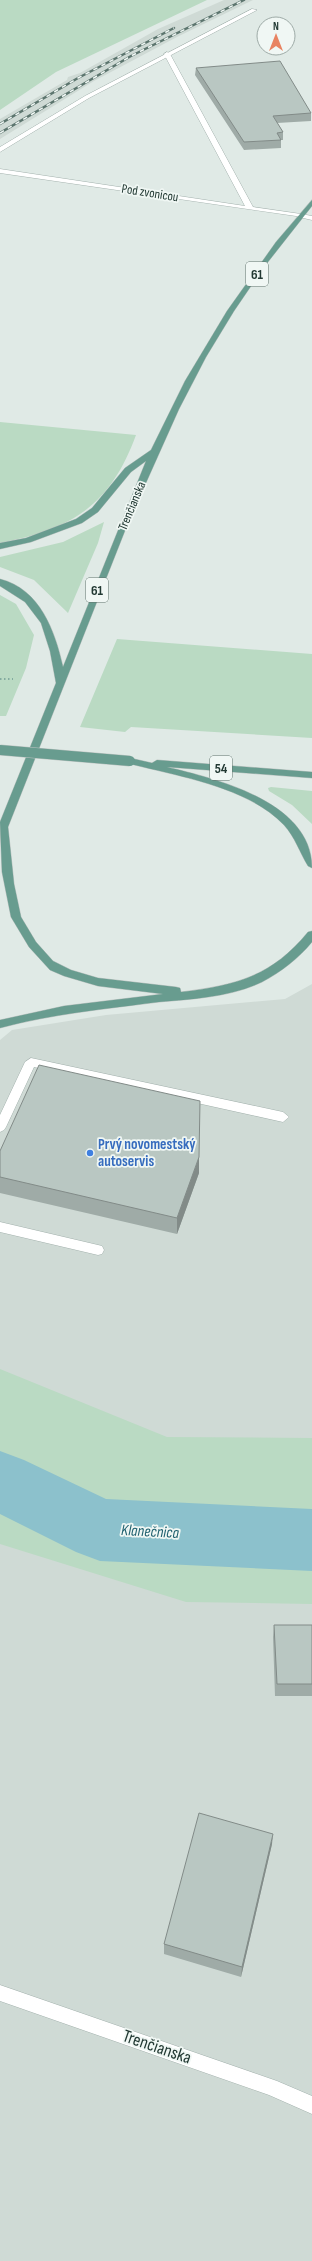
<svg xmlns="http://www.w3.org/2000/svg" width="312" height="2261" font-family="'Sofia Sans Condensed',sans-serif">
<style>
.built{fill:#cfdad5}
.green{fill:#badac3}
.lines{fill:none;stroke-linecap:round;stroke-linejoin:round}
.river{fill:#8cc1cc;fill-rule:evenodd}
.service-casing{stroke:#a3b1ad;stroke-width:1}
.minor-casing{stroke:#a3b1ad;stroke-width:1}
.primary-casing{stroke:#bdc4c2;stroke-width:1}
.path{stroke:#83ab9f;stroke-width:2;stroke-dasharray:1.5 2.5;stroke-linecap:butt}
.service{fill:#fff;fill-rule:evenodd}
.minor{fill:#fff;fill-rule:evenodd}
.primary{fill:#689c8f;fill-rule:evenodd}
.rail-casing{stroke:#5c756e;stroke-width:2.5}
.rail{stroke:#f0f7f4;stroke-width:1.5;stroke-dasharray:4.5;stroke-linecap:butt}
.primary-bridge-casing{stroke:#bdc4c2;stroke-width:11;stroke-linecap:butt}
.primary-bridge{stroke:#689c8f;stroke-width:10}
.wall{fill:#9faba7}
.shaded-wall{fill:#828b88}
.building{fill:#b9c7c2;stroke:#828b88}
.shop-dot{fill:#3f7fe0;stroke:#f0f7f4;stroke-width:1.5}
.labels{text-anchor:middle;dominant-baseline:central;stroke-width:3.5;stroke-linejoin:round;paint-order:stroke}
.far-street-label{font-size:13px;fill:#223933;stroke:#f0f7f4}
.shield{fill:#f0f7f4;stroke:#60726d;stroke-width:1}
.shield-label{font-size:14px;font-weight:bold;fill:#223933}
.shop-label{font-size:15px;font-weight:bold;fill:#366cbe;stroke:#f0f7f4;text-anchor:start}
.water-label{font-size:16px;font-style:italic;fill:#216270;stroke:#f0f7f4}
.near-street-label{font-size:18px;fill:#223933;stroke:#f0f7f4}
</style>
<rect width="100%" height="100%" fill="#e0eae6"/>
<!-- built -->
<path class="built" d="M224,0H253L177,37L94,81L0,139V119L67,80L68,77L80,73L158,29Z
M312,984V2261H0V1040L12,1030L106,1015L285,999Z"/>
<!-- green -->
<path class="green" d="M0,0H207L56,72L0,110Z
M0,422L136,435C110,506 72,529 0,543Z
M104,522L98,543L68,613L34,580L0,567V557L63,542Z
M0,595L16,604L34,635L26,668L6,716H0Z
M117,639L312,654V738L131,727L125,732L80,727Z
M271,787L312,791V824L292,805L269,791L268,788Z
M0,1369L167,1437L312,1438V1604L186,1602L0,1544Z"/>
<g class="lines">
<!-- river -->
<path class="river" d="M0,1451L24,1460L106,1499L312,1509V1571L100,1561L76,1552L0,1514Z"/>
<!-- service casing -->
<g class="service-casing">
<path id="service" d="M252,9L257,10L89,98L0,152V147L85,96Z
M301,214L312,216V220L299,217V215Z
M31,1058L283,1112L289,1117L283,1122L34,1067L6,1127L4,1130L0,1132V1115L25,1062Z
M0,1222L98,1245L102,1246L104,1250L102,1254L98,1255L0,1232Z"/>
</g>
<!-- minor casing -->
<g class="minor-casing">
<path id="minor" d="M167,52L170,54L253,207L301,214L303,215V217L0,173V169L245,206L164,54Z
M0,1985L277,2081L312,2096V2114L269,2095L0,2001Z"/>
</g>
<!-- primary casing -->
<g class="primary-casing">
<path id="primary" d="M312,200V206L264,267L234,311L206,357L179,409L128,523L8,827L14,884L21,917L36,942L53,961L71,970L98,978L176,987L180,988L181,992C236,985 271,977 308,932L312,931V942C299,958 281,972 262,982C231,997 193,999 159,1002C105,1009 52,1014 0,1028V1020L64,1006L163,994L98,986L64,976L50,970L29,947L11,917L2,872L0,822L56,683L50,651L41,623L25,602L0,586V579C40,589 55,631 63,667L146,461L131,472L98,512L82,523L31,542L0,549V543L26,538L76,519L92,508L125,468L151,450L185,381L227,311L276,242Z
M130,758L152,763L157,760L312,772V778L167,767C217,779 312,802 312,868L308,866C300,853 295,837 284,825C247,786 176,776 127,763V759Z"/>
</g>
<!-- path -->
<path class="path" d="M0,679H13"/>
<!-- service -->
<use href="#service" class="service"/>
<!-- minor -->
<use href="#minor" class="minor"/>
<!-- primary -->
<use href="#primary" class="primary"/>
<!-- rail casing -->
<g class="rail-casing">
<path id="rail" d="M0,124L78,78L174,28
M0,133L131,56L244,0"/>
</g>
<!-- rail -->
<use href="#rail" class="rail"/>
<!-- primary-bridge casing -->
<g class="primary-bridge-casing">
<path id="primary-bridge" d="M0,750L130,761"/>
</g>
<!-- primary-bridge -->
<use href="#primary-bridge" class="primary-bridge"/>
</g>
<!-- wall -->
<path class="wall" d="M196,68L311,113V121L277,123L283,132V140H281V148L244,150L195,75Z
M0,1151L199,1173L177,1234L0,1193Z
M274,1625H312V1696H275L273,1637Z
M272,1844L241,1977L164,1954V1944Z"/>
<!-- shaded-wall -->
<path class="shaded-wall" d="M199,1157V1173L177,1234V1218Z
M273,1834L272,1844L241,1977L242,1967Z"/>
<!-- building -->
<path class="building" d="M280,61L311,113L273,116L283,132L277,133L281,140L244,142L196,68Z
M39,1065L200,1101L199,1157L177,1218L0,1177V1151Z
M274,1625H312V1684H277Z
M199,1813L273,1834L242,1967L164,1944Z"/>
<!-- markers -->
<circle class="shop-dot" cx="90" cy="1153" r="4"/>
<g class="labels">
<!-- far-street labels -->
<g class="far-street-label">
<text transform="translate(150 193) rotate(9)">Pod zvonicou</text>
<text transform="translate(132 506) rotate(-67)">Trenčianska</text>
</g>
<!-- shield labels -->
<g class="shield">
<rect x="246" y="262" width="22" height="24" rx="3"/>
<rect x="86" y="578" width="22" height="24" rx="3"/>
<rect x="210" y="756" width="22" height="24" rx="3"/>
</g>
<g class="shield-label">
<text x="257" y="274">61</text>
<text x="97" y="590">61</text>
<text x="221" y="768">54</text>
</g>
<!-- shop labels -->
<g class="shop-label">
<text x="98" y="1144">Prvý novomestský<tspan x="98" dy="17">autoservis</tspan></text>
</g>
<!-- water labels -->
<g class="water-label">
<text transform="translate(150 1532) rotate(3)">Klanečnica</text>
</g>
<!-- near-street labels -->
<g class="near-street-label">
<text transform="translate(157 2047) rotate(19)">Trenčianska</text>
</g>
</g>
<!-- north arrow -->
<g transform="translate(276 36)"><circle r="19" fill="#f0f7f4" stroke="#9eaba7"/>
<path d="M0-3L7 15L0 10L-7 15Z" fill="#e88361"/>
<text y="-6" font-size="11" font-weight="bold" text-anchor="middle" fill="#223933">N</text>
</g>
</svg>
